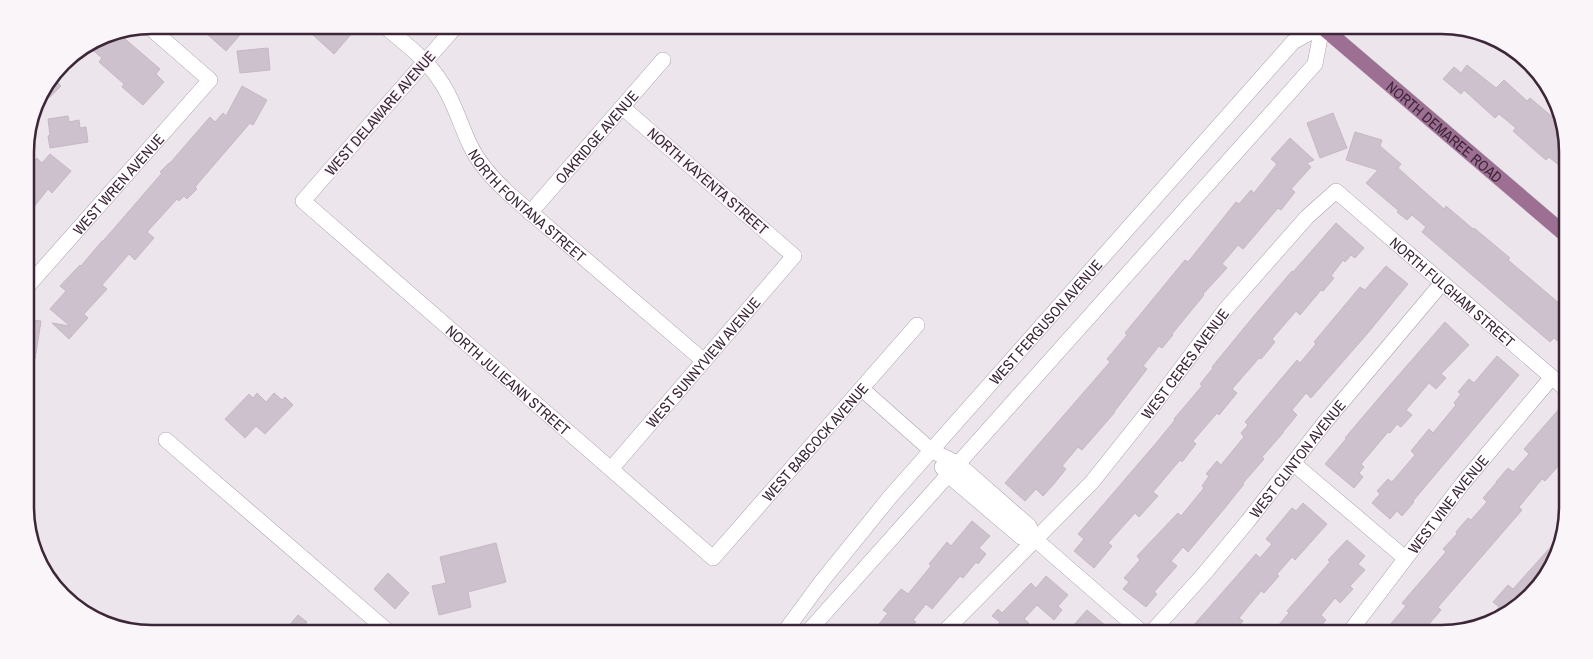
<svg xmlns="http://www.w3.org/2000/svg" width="1593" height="659" font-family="'Archivo Narrow',sans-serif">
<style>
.building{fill:#ccc1cc;stroke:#c5b8c4}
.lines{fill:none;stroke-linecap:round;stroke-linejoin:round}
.minor-casing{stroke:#ada0ab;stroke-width:16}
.major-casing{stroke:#c8c2c7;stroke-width:16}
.minor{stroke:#fff;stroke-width:15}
.major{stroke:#9c6f93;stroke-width:15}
.labels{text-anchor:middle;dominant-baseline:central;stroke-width:4;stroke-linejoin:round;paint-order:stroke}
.street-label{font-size:15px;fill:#3c2638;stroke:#f9f5f9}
.rim{fill:none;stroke:#3c2638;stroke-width:2.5}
</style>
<rect width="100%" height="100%" fill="#ece5ec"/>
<!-- building -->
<path class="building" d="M197,25H240L245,29L226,51Z
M302,25H347L354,31L334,54Z
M117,32L160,69L156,74L164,82L143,105L122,87L124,84L99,62L102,58L87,45L104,35Z
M268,48L270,70L240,73L237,51Z
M1467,65L1496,88L1504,80L1527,101L1530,98L1562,125L1567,135V172L1549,157L1546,160L1531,147L1513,131L1516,128L1499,114L1495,118L1464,90L1461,94L1443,79L1454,67L1461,73Z
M52,77L61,86L33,114L38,96Z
M242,86L267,100L253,125L250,123L195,187L197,189L187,199L184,196L179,201L177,199L147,232L154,238L135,260L129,254L102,285L107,289L84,314L88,318L69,339L52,323L70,326L50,309L66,291L60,286L80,265L81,266L102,241H103L130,210L162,173L160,172L169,163H170L210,117L215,122L223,113L226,116Z
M1333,113L1347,148L1320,158L1307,123Z
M68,116L69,122L79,120L80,128L86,127L88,142L50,148L48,136L50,135L48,119Z
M1355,132L1382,140L1380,146L1401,164L1398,168L1444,209L1446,206L1473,229L1474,228L1510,258L1508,260L1560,304L1561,303L1567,308L1568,350L1554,338L1550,342L1422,232L1426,227L1412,215L1407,220L1397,212L1399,211L1366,183L1378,170L1346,160Z
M1290,138L1314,160L1307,163L1311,167L1291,189L1295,192L1281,210L1278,208L1243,249L1238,245L1222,264L1227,268L1203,294L1204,295L1172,334L1173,335L1162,348L1159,346L1143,366L1147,369L1114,412H1115L1082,450L1078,447L1062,466L1066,469L1053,485L1043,496L1036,489L1025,501L1005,483L1110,362L1107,359L1127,335L1125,333L1185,260L1188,262L1236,202L1239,204L1251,190L1254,193L1277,164L1271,159Z
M50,154L71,171L52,193L48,189L26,217L25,172L37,158L42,163Z
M1336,223L1364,248L1355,258L1351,255L1345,262L1343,260L1331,276L1334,278L1323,291L1321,290L1300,315L1296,311L1272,339L1275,342L1261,359L1259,358L1232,389L1237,393L1219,415L1217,413L1193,441L1196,444L1182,462L1180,460L1153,492L1158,496L1139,517L1135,513L1108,543L1112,546L1094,568L1074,551L1084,539L1078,534L1157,442L1175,420L1174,419L1202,386L1200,384L1213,368L1212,367L1253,317L1292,271L1293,272Z
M1386,266L1408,284L1367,334L1311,398L1306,393L1292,410L1297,415L1283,432V433L1262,457L1264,459L1243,483L1244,484L1224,509L1188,552L1183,547L1171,561L1177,566L1154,592L1157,594L1146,607L1123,589L1129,582L1124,578L1140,560L1137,556L1178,513L1181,516L1204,488L1202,486L1209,476L1206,474L1217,461L1221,465L1244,437L1241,433L1248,425L1245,422L1297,360L1300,363L1316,344L1314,342L1360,287L1365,290Z
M26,319L41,321L35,359L26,357Z
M1445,322L1469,345L1441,374L1446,378L1436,389L1429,383L1406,410L1412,415L1401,427L1397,424L1390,433L1388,432L1361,464L1364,467L1359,473L1363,477L1354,488L1325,464L1346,439L1345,438L1390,385Z
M1497,356L1519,375L1434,476L1413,501L1414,502L1402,516L1397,511L1390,519L1372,503L1380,494L1377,491L1388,479L1392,482L1415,455L1411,451L1429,429L1433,433L1456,405L1454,403L1461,394L1458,392L1469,379L1474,383Z
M257,393L266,402L274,393L282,400L285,397L293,405L265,434L256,426L245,438L225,419L249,394L253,398Z
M1559,409L1568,416V455L1545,481L1542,479L1519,507L1522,510L1438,607L1441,610L1423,631L1421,630L1418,634H1382L1406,606L1402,603L1446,552L1443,549L1457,534L1456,532L1468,518L1471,520L1487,502L1483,498L1497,482H1496L1508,468L1513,472L1529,454L1524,449Z
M1303,503L1327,524L1295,560L1292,557L1277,574L1279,576L1264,593L1261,591L1239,618L1243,621L1232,634H1186L1256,554L1260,558L1272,544L1266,539L1292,508L1296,511Z
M972,521L990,536L979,548L986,554L978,564L976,562L963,578L960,576L932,609L926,604L913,620L916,622L906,634H871L888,613L883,610L901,589L908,594L931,566L929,564L947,542L951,546Z
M1564,532L1561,548L1518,608L1488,619L1499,607L1493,602L1508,585L1513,589Z
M1347,540L1365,556L1358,564L1365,570L1350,586L1353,589L1340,603L1335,598L1321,615L1326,620L1314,634H1271L1289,613L1287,611L1330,562L1328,560Z
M496,543L506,582L468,592L471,607L439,615L432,586L446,583L440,557Z
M388,573L409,593L395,609L374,589Z
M1046,576L1068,595L1058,606L1062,610L1054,620L1037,605L1024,619L1029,623L1019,634H989L1000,622L992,616L998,609L1002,613L1031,583L1036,588Z
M1087,610L1107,627L1101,634H1066Z
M298,615L307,622L297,634H282Z"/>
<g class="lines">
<!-- minor casing -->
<g class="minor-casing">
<g id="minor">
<path id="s1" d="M383,25C403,42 427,59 441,82C454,101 460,124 470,145C479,164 493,179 508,193L704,361"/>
<path id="s2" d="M457,25L303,201L713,558L917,325"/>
<path id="s3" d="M530,213L663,60"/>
<path id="s4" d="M26,288L210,80L148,26"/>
<path d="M862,389L932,451L957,463L1029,526L1036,540L1144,634"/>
<path d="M166,440L391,634"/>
<path d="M1293,463L1405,558"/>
<path d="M942,467L947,474L1021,537L1036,540"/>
<path id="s5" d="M611,469L794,256L622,107"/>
<path id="s6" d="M783,634L822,581L890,497L1293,42L1324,25"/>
<path d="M806,634L1315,64L1322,27"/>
<path id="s7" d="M942,634L1092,482L1155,403L1225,310L1307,217L1336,191L1568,391"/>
<path id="s8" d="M1150,634L1204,574L1248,521L1325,422L1442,283"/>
<path id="s9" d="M1348,634L1463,483L1552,377"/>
</g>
</g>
<!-- major casing -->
<g class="major-casing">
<g id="major">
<path id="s10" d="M1320,25L1567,236"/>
</g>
</g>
<!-- minor -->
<use href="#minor" class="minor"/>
<!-- major -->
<use href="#major" class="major"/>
</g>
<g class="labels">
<!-- street labels -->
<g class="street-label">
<text transform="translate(380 113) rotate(-49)">WEST DELAWARE AVENUE</text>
<text stroke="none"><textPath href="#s10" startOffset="164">NORTH DEMAREE ROAD</textPath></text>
<text stroke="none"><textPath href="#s3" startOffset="101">OAKRIDGE AVENUE</textPath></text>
<text transform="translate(708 181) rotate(41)">NORTH KAYENTA STREET</text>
<text stroke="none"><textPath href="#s4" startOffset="139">WEST WREN AVENUE</textPath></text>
<text stroke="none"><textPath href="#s1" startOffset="235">NORTH FONTANA STREET</textPath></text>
<text stroke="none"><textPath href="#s7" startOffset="748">NORTH FULGHAM STREET</textPath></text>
<text stroke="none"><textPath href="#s6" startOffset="408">WEST FERGUSON AVENUE</textPath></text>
<text stroke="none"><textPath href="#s5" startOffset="141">WEST SUNNYVIEW AVENUE</textPath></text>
<text stroke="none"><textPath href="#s7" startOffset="364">WEST CERES AVENUE</textPath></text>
<text stroke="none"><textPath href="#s2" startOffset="506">NORTH JULIEANN STREET</textPath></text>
<text stroke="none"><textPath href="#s2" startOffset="932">WEST BABCOCK AVENUE</textPath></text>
<text stroke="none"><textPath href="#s8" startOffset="229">WEST CLINTON AVENUE</textPath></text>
<text stroke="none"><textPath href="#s9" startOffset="164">WEST VINE AVENUE</textPath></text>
</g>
</g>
<!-- crop -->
<path d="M0 0H1593V659H0ZM152 34H1441A118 118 0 0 1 1559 152V507A118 118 0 0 1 1441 625H152A118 118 0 0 1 34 507V152A118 118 0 0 1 152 34Z" fill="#f9f5f9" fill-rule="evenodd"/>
<path class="rim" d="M152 34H1441A118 118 0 0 1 1559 152V507A118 118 0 0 1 1441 625H152A118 118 0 0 1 34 507V152A118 118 0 0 1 152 34Z"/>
</svg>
